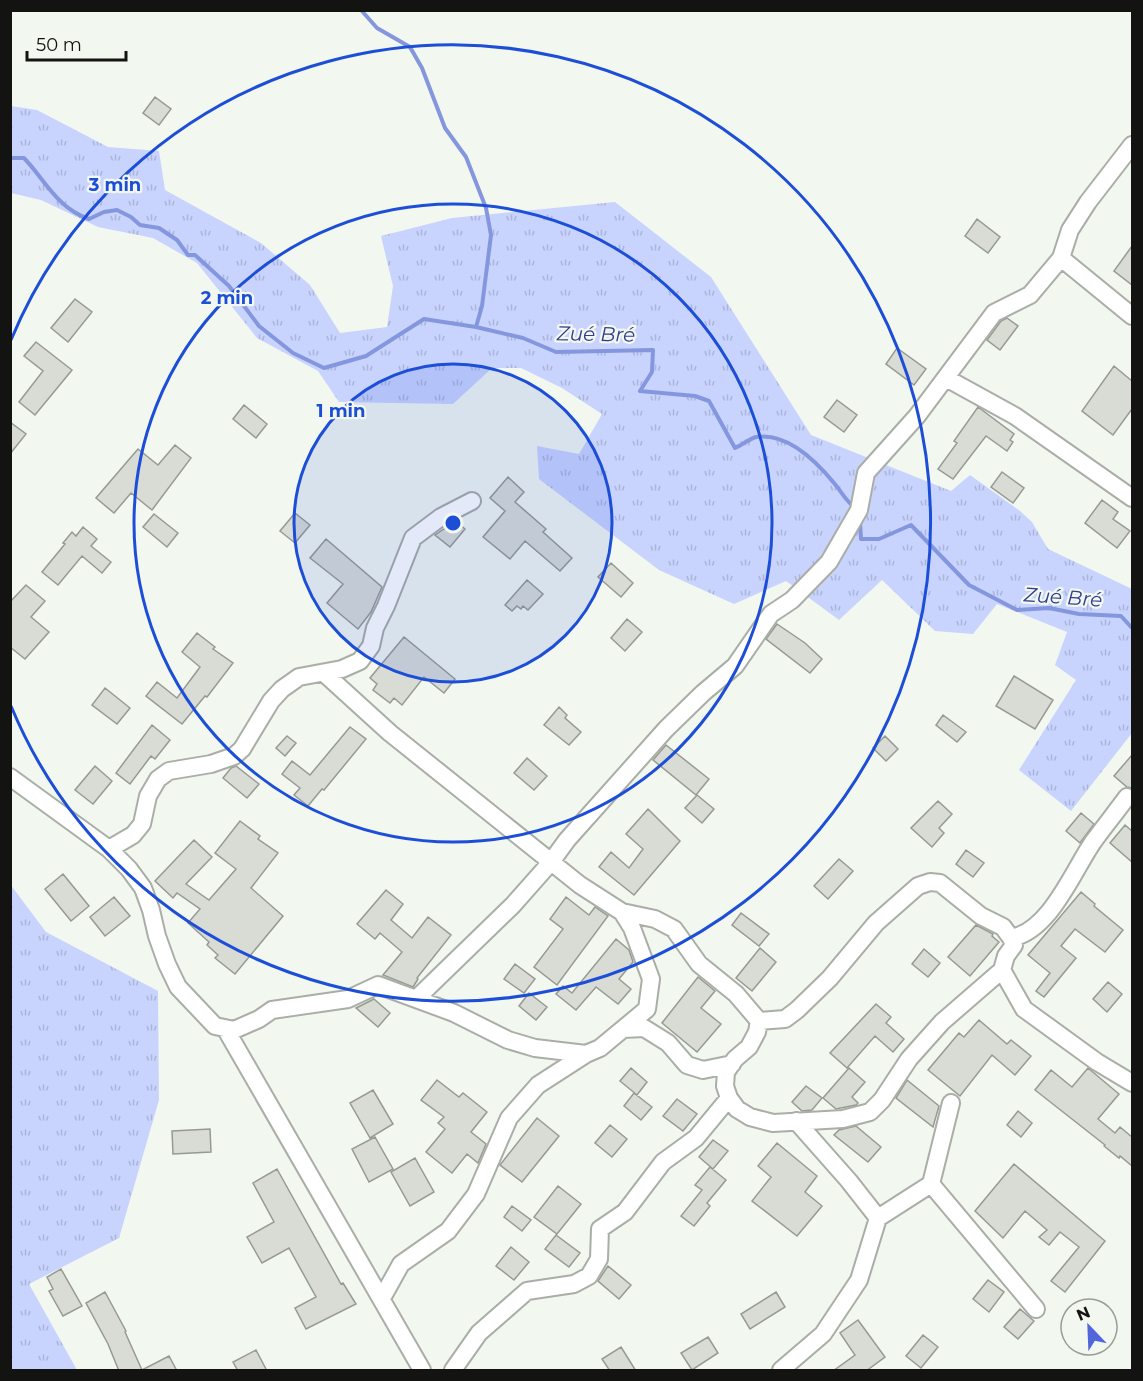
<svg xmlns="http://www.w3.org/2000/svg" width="1143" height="1381" font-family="Montserrat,sans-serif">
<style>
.grass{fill:url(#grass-tufts)}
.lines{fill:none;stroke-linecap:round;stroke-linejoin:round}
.stream{stroke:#8497de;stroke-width:4}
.building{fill:#d8dcd5;stroke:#969a93;stroke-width:1.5}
.minor-casing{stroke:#a9aea6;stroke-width:20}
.minor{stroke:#fff;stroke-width:16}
.ring{fill:none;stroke:#1d4ed8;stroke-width:3}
.labels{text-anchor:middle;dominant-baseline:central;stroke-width:4.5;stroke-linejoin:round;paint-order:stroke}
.water-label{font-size:20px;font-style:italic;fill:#303d90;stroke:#f2f7ef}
.centre{fill:#1d4ed8;stroke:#f2f7ef;stroke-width:3}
.ring-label{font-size:18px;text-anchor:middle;font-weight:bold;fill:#1d4ed8;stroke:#f2f7ef;stroke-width:4.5;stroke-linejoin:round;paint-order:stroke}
</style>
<defs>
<pattern id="grass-tufts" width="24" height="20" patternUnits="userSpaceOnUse" patternTransform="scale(1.5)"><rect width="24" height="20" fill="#c8d4fe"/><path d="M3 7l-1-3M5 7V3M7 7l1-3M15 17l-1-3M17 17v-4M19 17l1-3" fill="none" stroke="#abb5d9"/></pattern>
</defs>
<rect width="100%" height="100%" fill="#f2f7ef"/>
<!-- grass -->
<path class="grass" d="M11,106L37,110L108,147L159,151L165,190L261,243L310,285L340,333L387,327L393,286L381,236L452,218L615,202L711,277L811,435L951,491L970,475L1020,511L1032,522L1048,549L1132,589V733L1071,811L1019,770L1076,680L1055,665L1067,632L997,604L973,634L935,631L882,580L839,620L786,581L734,604L659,570L539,479L537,446L579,454L602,414L562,388L521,368H492L453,404L339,402L318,371L257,338L197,263L153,238L98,227L41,200L11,193Z
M10,884L46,932L158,991L159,1100L119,1238L29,1284L77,1370H11Z"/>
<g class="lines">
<!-- stream -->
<path class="stream" d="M361,10L377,28L410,47L422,68L445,128L466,157L486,208L491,235L482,306L476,327
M10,158H24C45,180 57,208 89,219L104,212L117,210L131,217L140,225L159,228L177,240L188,255H195L229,286L259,326L293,353L324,368L366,356L424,319L476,327L523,338L556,352L653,350L652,372L640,391L695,396L709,401L735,448C742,445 749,439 756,437C787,432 816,461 834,483C842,492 846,502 856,508
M860,522L861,539H879L911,525L969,585L1017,610L1049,608L1079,614L1121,616L1132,628"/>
</g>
<!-- building -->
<path class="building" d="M155,97L171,109L159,125L143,113Z
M977,219L1000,237L988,253L965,236Z
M1132,246V285L1114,271Z
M75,299L92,312L68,342L51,328Z
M1007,318L1018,326L1000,350L987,340L1001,321Z
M36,342L72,370L35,415L19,402L43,371L24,356Z
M897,348L926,369L914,385L886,364Z
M1114,366L1132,381V409L1113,435L1082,411Z
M837,400L857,415L844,432L824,417Z
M244,405L267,424L256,438L233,419Z
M978,407L1014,434L1010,440L1013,442L1007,451L986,436L953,479L938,469L957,443L954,441Z
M10,422L26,434L10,454Z
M175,445L191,458L152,510L131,493L114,513L96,498L138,449L158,465Z
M1002,472L1024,488L1013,503L991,487Z
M508,477L524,492L515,502L546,529L543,532L572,558L560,571L525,541L510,559L483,537L505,511L490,498Z
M1102,500L1118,512L1113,519L1130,531L1117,548L1085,523Z
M295,513L310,525L295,543L280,531Z
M154,514L178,533L167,547L143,527Z
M456,521L465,529L450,547L435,535Z
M83,527L97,539L91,546L111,562L102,573L82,556L58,585L42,572L65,544L63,543L72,532L76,536Z
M326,539L382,587L371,612L358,629L327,603L343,584L310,558Z
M611,563L633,583L621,597L598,577Z
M527,580L543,594L528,610L523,606L521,609L517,606L512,611L505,605Z
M26,585L45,601L31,617L49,632L25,659L10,647V602Z
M627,619L642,632L625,651L611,638Z
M777,624L805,643L822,659L810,673L766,639Z
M197,633L215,647L213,649L233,663L207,697L205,696L182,724L146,696L157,682L177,698L200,667L182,652Z
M404,637L455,679L444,693L424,677L402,705L394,698L390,703L373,690L377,684L370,678Z
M1014,676L1053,700L1035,729L996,706Z
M105,688L130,708L117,724L92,705Z
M559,707L567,715L565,718L581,732L569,745L544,725Z
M943,715L966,732L957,742L936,725Z
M152,725L170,740L155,759L151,756L130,784L116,773Z
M350,727L366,739L324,790L322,789L308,806L294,795L300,788L282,774L292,761L310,775Z
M287,736L296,743L285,756L276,748Z
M885,736L898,749L886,761L873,748Z
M666,745L709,779L696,795L653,760Z
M1132,755V788L1127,787L1114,776Z
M527,758L547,776L534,790L514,773Z
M95,766L112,781L93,804L75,790Z
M236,766L259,784L247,798L223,778L231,768Z
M697,795L714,809L702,823L685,808Z
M938,801L952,814L939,828L944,833L932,847L911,828Z
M648,809L680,841L634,895L599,867L611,852L629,868L643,849L626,834Z
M1081,813L1094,824L1080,843L1066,831Z
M240,821L260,836L258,839L278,853L251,888L283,916L235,974L215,958L218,955L207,945L209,942L188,923L200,909L177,893L173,898L155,881L194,840L212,857L186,884L209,900L236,869L215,853Z
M1125,825L1132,831V862L1110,843Z
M966,850L984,863L973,877L956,864Z
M839,859L853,871L828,899L814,886Z
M63,874L89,906L71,921L45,889Z
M386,890L403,904L391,920L412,938L428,917L451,935L417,978L418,979L413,987L383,975L402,952L380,933L375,939L357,924Z
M1081,892L1095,904L1094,906L1123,930L1105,952L1075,929L1061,946L1076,958L1044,997L1036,991L1050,973L1028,955Z
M114,897L130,916L105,936L90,917Z
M566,897L589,915L595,907L608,916L557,985L534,967L563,929L550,919Z
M741,913L769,934L759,946L732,925Z
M976,925L993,934L992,936L999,942L970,976L948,957Z
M616,939L629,950L633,962L619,979L631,989L618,1004L596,987L576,1010L556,994L563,986L572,993Z
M760,948L776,962L752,991L736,978Z
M924,949L940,963L928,977L912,964Z
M515,964L535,979L524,993L504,979Z
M698,977L715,991L701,1008L721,1024L697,1052L662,1023Z
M1108,982L1122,994L1107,1012L1093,999Z
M529,993L547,1007L536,1020L519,1006Z
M374,999L390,1013L378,1027L356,1008Z
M876,1004L891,1017L886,1023L904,1039L893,1052L875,1036L847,1068L830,1053Z
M979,1020L1007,1044L1011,1040L1031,1056L1015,1075L992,1055L960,1096L928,1070L959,1033L964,1037Z
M631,1068L647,1082L637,1095L620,1081Z
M849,1068L865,1082L852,1097L858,1103L856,1105L836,1109L823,1098Z
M1088,1068L1119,1094L1098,1119L1115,1133L1120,1127L1132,1137V1166L1120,1156L1119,1158L1104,1146L1105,1145L1035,1090L1051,1070L1072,1087Z
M437,1080L459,1097L463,1093L487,1112L471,1132L486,1144L478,1163L467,1154L452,1173L426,1152L445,1129L438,1123L444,1117L421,1100Z
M907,1080L939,1106L933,1127L896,1098Z
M806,1086L822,1098L812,1110L802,1111L792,1102Z
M373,1090L393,1124L370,1138L350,1103Z
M634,1093L652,1107L641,1120L624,1106Z
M677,1099L697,1114L683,1131L663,1116Z
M1018,1111L1032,1123L1021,1137L1007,1125Z
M537,1118L559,1136L522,1182L500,1165Z
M610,1125L627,1139L612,1157L595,1143Z
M856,1126L881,1147L868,1162L834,1135L839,1130Z
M210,1129L211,1152L173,1154L172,1131Z
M375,1137L393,1169L369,1182L352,1149Z
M713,1140L728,1151L713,1169L699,1157Z
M777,1143L817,1176L805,1192L822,1206L797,1236L752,1201L771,1177L758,1166Z
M415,1158L434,1192L410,1206L391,1172Z
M1014,1164L1105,1241L1065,1292L1051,1281L1079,1247L1060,1232L1049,1245L1039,1237L1047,1230L1025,1211L1003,1238L975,1211Z
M710,1167L726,1180L707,1203L710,1206L694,1226L681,1216L702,1190L695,1185Z
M277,1169L341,1284L343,1283L356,1304L306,1329L295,1308L316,1297L289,1248L262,1263L247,1237L274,1222L253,1183Z
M558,1186L581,1204L557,1234L534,1217Z
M512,1206L531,1220L522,1231L504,1217Z
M556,1235L580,1253L569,1267L545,1249Z
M511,1247L529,1262L514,1280L496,1266Z
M608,1266L631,1285L619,1299L598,1281Z
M61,1269L82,1306L63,1316L49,1291L53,1289L47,1277Z
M988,1280L1004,1292L989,1312L973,1299Z
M105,1292L126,1331L125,1332L142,1370L169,1356L177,1371H119L108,1344L86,1303Z
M776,1292L785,1307L750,1329L741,1314Z
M1020,1309L1034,1321L1018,1339L1004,1327Z
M858,1320L885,1357L866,1371H833L855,1355L840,1333Z
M923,1335L938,1347L921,1368L906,1356Z
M708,1337L718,1353L692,1370L681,1353Z
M621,1347L636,1371H610L602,1359Z
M256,1350L267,1371H238L233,1362Z"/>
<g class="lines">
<!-- minor casing -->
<g class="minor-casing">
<path id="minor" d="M1061,258L1132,316
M946,378L1015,416L1132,498
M324,673L390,733L580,885L622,912L655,919L674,929L699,964L736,994L759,1021L757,1032L749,1047L735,1059L726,1072L725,1086L729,1098L737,1109L750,1117L773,1123L843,1119L870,1112L882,1100L909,1059L942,1022L1002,970L1006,956L1014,945L1011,938L1003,927L981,916L940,883L930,882L918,886L876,923L830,978L797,1010L785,1019L759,1021
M10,777L109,849L129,869L143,888L151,910L157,936L167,964L178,987L215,1026L234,1030L259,1019L272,1010L348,999L378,985L454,1013L508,1040L535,1048L586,1054L600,1048L647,1009L651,979L632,928L622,912
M109,849L133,835L142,824L148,796L158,779L169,771L211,764L234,756L242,749L271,701L282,689L299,677L342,669L360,661L371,646L375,628L386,606L413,538L441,517L472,501
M1011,938C1050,931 1073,871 1093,842C1104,827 1116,812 1127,797
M1002,970L1024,1009L1097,1062L1132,1083
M416,999L513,905L551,862L567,840L666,729L703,693L735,666L771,614L792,600L829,562L859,510L866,473L917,416L994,313L1030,295L1061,258L1070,230L1088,202L1132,145
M225,1028L422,1370
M623,1029L644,1028L668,1043L687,1065L703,1070L732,1064
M796,1121L849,1181L878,1218
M931,1184L1036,1309
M382,1298L401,1264L448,1231L476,1194L509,1118L538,1085L586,1054
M453,1370L479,1333L527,1291L574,1284L589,1276L599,1259L600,1229L625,1212L663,1162L696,1138L729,1098
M781,1370L823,1334L859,1280L878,1218L931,1184L951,1103"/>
</g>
<!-- minor -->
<use href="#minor" class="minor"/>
</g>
<!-- distance rings -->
<circle cx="453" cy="523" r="159" fill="#1d4ed8" fill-opacity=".12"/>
<g class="ring">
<circle cx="453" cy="523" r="159"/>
<circle cx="453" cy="523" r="319"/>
<path d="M11 340A478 478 0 1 1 11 706"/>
</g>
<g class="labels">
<!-- water labels -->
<g class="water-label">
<text transform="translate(596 334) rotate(1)">Zué Bré</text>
<text transform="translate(1063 597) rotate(4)">Zué Bré</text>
</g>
</g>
<circle cx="453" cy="523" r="9" class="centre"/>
<g class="ring-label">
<text x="115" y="191">3 min</text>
<text x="227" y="304">2 min</text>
<text x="341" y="417">1 min</text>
</g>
<!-- border -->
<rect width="1143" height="1381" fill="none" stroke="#131412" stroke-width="24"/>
<!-- north arrow -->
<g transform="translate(1089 1327) rotate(337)"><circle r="28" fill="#f2f7ef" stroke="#999c97" stroke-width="1.5"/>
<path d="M0-4.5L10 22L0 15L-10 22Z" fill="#5266db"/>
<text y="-9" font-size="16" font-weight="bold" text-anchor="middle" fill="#131412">N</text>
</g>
<!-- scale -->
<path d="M27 51v9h99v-9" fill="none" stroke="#131412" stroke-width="3"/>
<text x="36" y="51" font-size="18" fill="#131412" stroke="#f2f7ef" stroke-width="4.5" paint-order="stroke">50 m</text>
</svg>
